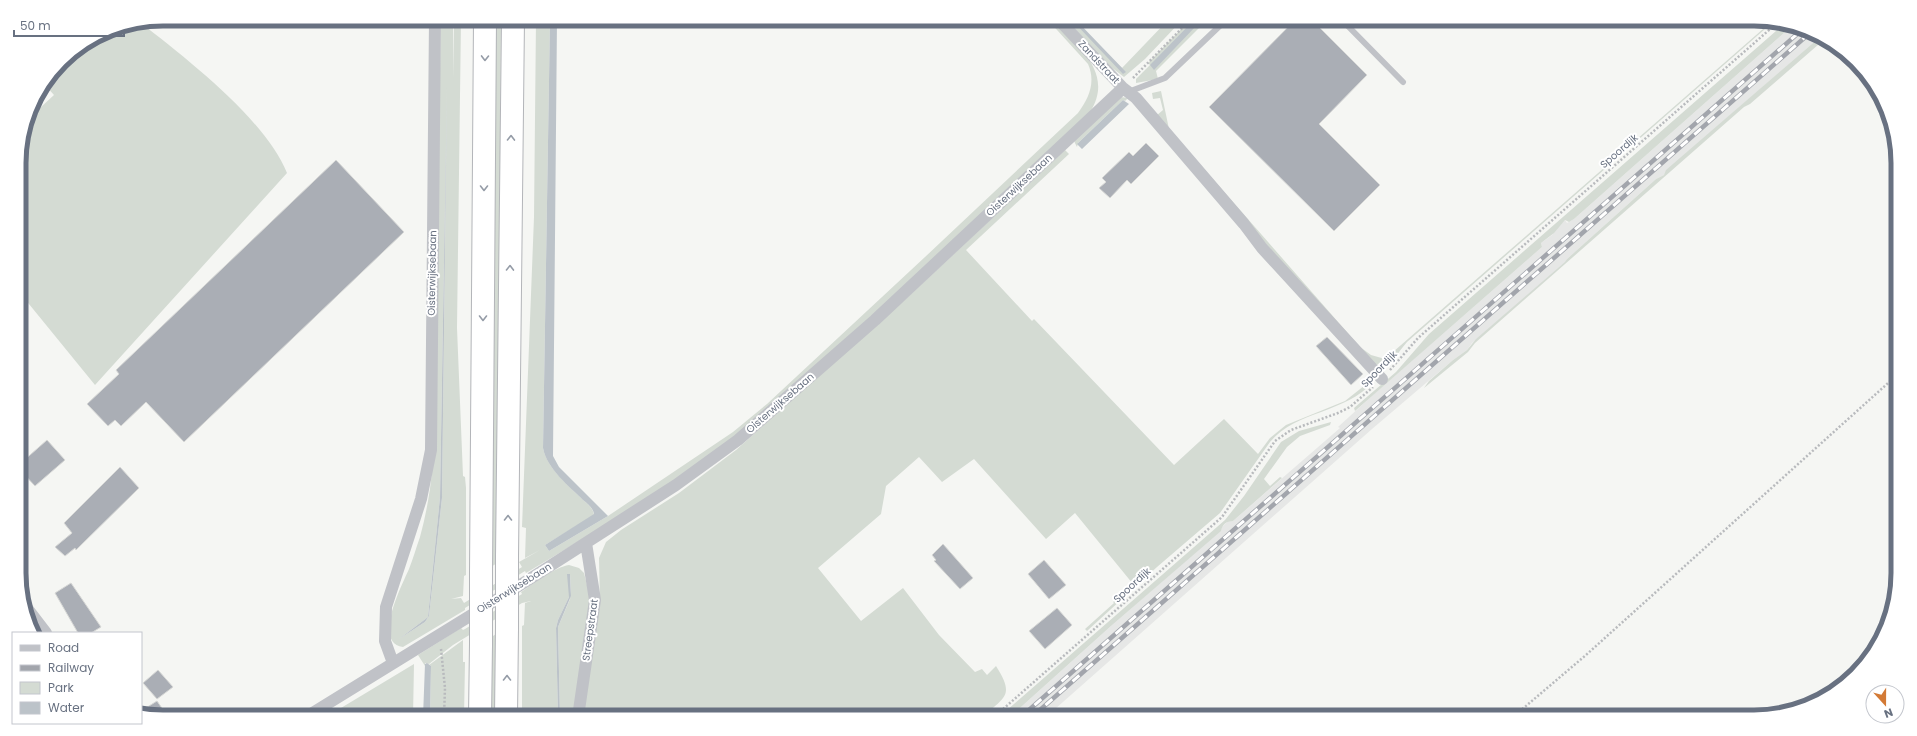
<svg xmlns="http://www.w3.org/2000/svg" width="1917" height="736" font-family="Poppins,sans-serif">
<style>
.built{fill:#e6e7e6}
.green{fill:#d4dbd3;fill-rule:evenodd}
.water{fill:#bcc3c9}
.building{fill:#aaaeb5;stroke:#d7d8d6}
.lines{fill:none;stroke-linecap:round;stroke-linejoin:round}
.highway-casing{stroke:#b3b5b9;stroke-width:24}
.path{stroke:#b8babd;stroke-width:2.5;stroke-dasharray:2 2;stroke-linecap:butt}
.lane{stroke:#c0c2c7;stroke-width:6}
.street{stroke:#c0c2c7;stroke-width:12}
.highway{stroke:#fff;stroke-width:22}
.rail-casing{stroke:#a2a5ac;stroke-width:4.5}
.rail{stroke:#fff;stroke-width:3;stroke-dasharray:9;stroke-linecap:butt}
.highway-bridge-casing{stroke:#b3b5b9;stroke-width:24;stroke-linecap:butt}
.highway-bridge{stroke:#fff;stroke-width:22}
.oneway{stroke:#959ca7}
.labels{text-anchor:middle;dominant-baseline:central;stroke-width:4;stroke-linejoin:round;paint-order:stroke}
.street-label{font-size:10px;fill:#687181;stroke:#fff}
.rim{fill:none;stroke:#687181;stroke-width:5}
</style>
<rect width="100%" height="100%" fill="#f5f6f3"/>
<!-- built -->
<path class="built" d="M1793,25L1801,27L1820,37L1667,170L1664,175L1656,179L1567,259L1566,262L1472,343L1467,350L1453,360L1372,429L1046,717H1010L1111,626L1220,531L1222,527L1228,521H1233L1340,428L1338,427L1373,395L1542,247L1541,243L1552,235L1559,225L1565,220L1567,223L1574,219Z"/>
<!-- green -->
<path class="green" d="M441,19H453V78L454,19H461L457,328L463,476L465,477L466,488V575L464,576L463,596L451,599L461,598L464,603L522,567L519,562L540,550L525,558L526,528L522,527L534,217L536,19H550L543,448C547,468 567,484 581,498C586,503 593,507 594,515L545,545L549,551L608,516L733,432L767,404L925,257L1078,113C1089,98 1096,82 1088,64L1047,19H1054C1077,46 1115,73 1090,112C1010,188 930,264 848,337C805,376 763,415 717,450C657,495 591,534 526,573L525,571L465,608V610L403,647C372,643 402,585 409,569C413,559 416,548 420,537C426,515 430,493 432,471ZM447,85L442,498L429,616L425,622L399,639L428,617L440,497Z
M496,19H501L497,563L491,567L494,48Z
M1066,19H1071L1126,72L1122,68L1169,19H1183L1145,59L1124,77L1107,64Z
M1191,19H1208L1156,71L1158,79L1136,83V79L1150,65L1148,63Z
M1771,22H1773L1407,342C1398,352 1389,371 1373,363L1195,165L1156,116L1163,110L1160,98L1153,99L1152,93L1161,91L1169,129L1360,347L1371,355L1385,359Z
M141,23C187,59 265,119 287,173L95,385L20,293L19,153L28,119L54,95L45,85L68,55L108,30Z
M1784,24L1793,25L1574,219L1569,222L1565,220L1554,233L1541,243L1542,247L1355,411L1354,408L1396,372L1429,334Z
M1820,37L1826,40L1821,45L1819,44L1750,104L1744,107L1475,343L1468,352L1424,388L1429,381L1453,360L1467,350L1476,339L1565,262L1567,259L1656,179L1664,175L1666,170Z
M1121,97L1128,98L1125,101L1123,100L1078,143L1077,147L1074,141Z
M1065,150L1069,154L966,250L1032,321L1034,319L1174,465L1224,419L1258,454L1270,438L1286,425L1345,401L1374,378V381C1345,414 1297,410 1270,442L1220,513L1157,567L1087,631L1085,629L1114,603L1113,602L1133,584L1075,513L1046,539L974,459L942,482L919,457L886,486L881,514L818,568L861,621L903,588L939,635L975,672L982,669L987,675L996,666C1015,696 1005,697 982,717H582L600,604L599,558L606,542L621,530L679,493L736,450L908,297Z
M1331,422L1330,425L1300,436L1287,447L1264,479L1270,486L1280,477L1282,478L1233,521C1226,521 1222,525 1221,531L1111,626L1010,717H999L1225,520L1244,496L1281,442L1299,431Z
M569,565L579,568L584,573L590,597L573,717H560L558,627L570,599L571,592L570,574L569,597L558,620L556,628L558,717H522V626L524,625L525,603L531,601L522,603L453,645L429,664L425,663V666L418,655L461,628L463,630L465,629L522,594L521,592C533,584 555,567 569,565Z
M496,634V717H489L490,638Z
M463,640V662H465L464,717H430L431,666L429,665Z
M414,664L413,717H326Z"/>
<!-- water -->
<path class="water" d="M550,19H557L553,456L559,467L608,516L549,551L545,545L594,514C593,508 588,504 583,500C569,486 547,469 543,448Z
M1071,19H1075L1126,72L1123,74Z
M1192,22L1196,26L1154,70L1150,65Z
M447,85L442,498L429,616L425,622L399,639L428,617L440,497Z
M1123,100L1129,104L1082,149L1077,144Z
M567,574H570L571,596L558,627L560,717H558L556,628L558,620L569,597Z
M427,663L431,666L430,717H423L425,664Z"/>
<!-- building -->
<path class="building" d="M1296,19H1311L1367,75L1319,124L1380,185L1334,231L1209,107Z
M1146,143L1159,156L1131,184L1127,180L1110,198L1099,188L1106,182L1102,178L1129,152L1133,156Z
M336,160L404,232L184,442L146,402L121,426L115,420L108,426L87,404L119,374L116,370Z
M1327,337L1363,374L1351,385L1316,346Z
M47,440L65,460L35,486L21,471V463Z
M120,467L139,488L76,550L75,548L65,556L55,547L72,533L64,523Z
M943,544L973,578L960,589L934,561L936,560L932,555Z
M1044,560L1066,585L1049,599L1028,574Z
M71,583L101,627L91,633H78L55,593Z
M1057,608L1072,625L1045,649L1029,631Z
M158,670L173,687L157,699L143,683Z
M157,701L168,717L141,713V711Z"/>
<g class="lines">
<!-- highway casing -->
<g class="highway-casing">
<path id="highway" d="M507,557L513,19
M481,573L485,19
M480,717L481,644
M506,717L507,628"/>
</g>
<!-- path -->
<path class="path" d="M1133,78L1191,19
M1390,370L1418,338L1777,23
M441,649L445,688L444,717
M994,717L1222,517L1275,441L1291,430L1338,413L1350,407L1373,387
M1513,717L1586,655L1897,375"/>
<!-- lane -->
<path class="lane" d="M1341,19L1403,82
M1128,92L1165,78L1227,19"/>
<!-- street -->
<path class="street" d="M1058,19L1123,88L1136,98L1244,224L1262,248L1382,379
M23,603L46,633
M393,663L385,641L386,607L421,499L431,450L435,19
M306,717L525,582L676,485L738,440L875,320L1123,88
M578,717L595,600L586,543"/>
<!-- highway -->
<use href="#highway" class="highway"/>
<!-- rail casing -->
<g class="rail-casing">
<path id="rail" d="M1021,717L1804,28
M1032,717L1811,32"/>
</g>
<!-- rail -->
<use href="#rail" class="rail"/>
<!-- highway-bridge casing -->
<g class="highway-bridge-casing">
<path id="highway-bridge" d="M507,628V557
M481,644V573"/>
</g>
<!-- highway-bridge -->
<use href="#highway-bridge" class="highway-bridge"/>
</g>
<!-- one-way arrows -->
<defs><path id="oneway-chevron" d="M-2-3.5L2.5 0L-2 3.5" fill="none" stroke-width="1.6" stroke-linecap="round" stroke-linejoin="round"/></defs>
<g class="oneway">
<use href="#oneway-chevron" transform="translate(485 58) rotate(91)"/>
<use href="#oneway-chevron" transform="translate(511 138) rotate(-89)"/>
<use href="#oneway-chevron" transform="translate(484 188) rotate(90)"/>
<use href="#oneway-chevron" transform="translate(510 268) rotate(-89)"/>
<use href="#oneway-chevron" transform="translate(483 318) rotate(90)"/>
<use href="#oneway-chevron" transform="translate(508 518) rotate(-90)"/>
<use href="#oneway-chevron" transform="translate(507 678) rotate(-90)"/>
</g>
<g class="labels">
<!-- street labels -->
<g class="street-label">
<text transform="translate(1099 62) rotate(47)">Zandstraat</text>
<text transform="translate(1619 151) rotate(-41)">Spoordijk</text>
<text transform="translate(1019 185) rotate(-43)">Oisterwijksebaan</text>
<text transform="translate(432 273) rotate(-89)">Oisterwijksebaan</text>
<text transform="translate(1379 369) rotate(-46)">Spoordijk</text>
<text transform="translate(780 403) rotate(-41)">Oisterwijksebaan</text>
<text transform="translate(1132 585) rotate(-43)">Spoordijk</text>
<text transform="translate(514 588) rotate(-32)">Oisterwijksebaan</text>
<text transform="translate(590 630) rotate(-82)">Streepstraat</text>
</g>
</g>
<!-- crop -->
<path d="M0 0H1917V736H0ZM163 26H1754A137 137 0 0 1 1891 163V573A137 137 0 0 1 1754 710H163A137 137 0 0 1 26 573V163A137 137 0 0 1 163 26Z" fill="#fff" fill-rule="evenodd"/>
<path class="rim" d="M163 26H1754A137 137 0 0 1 1891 163V573A137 137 0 0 1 1754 710H163A137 137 0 0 1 26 573V163A137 137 0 0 1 163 26Z"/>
<!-- legend -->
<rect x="12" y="632" width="130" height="92" fill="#ffffff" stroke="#c3c6cd"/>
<rect x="20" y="645" width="20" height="6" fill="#c0c2c7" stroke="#c3c6cd"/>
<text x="48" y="652" font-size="12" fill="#687181">Road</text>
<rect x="20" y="665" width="20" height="6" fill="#a2a5ac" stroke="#c3c6cd"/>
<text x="48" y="672" font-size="12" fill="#687181">Railway</text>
<rect x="20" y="682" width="20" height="12" fill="#d4dbd3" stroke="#c3c6cd"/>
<text x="48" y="692" font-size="12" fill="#687181">Park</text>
<rect x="20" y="702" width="20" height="12" fill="#bcc3c9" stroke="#c3c6cd"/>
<text x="48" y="712" font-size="12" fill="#687181">Water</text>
<!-- north arrow -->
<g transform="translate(1885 704) rotate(159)"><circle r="19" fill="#ffffff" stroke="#c3c6cd"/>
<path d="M0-3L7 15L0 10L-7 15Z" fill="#d37a36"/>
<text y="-6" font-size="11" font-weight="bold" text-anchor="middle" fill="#687181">N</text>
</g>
<!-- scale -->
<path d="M14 30v6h110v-6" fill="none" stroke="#687181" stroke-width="2"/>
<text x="20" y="30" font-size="12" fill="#687181" stroke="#ffffff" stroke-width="3" paint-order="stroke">50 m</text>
</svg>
